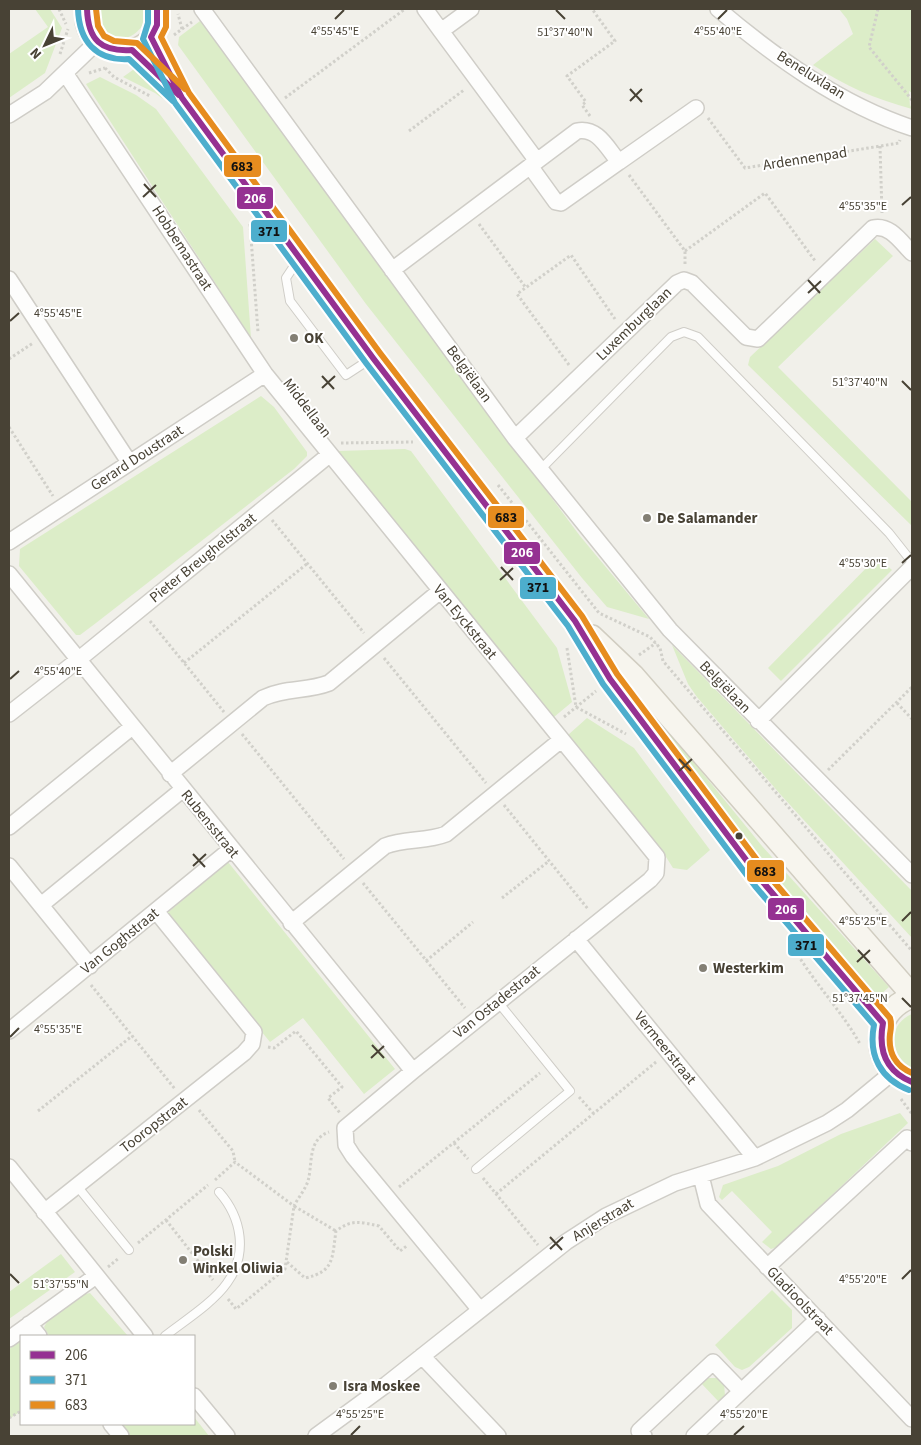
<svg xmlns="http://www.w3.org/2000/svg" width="921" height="1445" font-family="'Source Sans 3',sans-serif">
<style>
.green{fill:#dcedc8}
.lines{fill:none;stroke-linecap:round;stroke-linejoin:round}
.service-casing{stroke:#cfcdc7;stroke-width:10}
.minor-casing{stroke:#cfcdc7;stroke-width:18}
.secondary-casing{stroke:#d1cdc1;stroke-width:24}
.path{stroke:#d1d0ca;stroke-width:3;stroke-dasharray:2.5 2.5;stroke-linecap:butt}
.service{stroke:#fdfdfc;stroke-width:8}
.minor{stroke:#fdfdfc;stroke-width:15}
.secondary{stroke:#f7f5ee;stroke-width:21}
.bus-1-casing{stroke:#fff;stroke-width:10}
.bus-2-casing{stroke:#fff;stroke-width:10}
.bus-3-casing{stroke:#fff;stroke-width:10}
.bus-1{stroke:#953192;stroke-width:6}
.bus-2{stroke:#4daecd;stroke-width:6}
.bus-3{stroke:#e68c1f;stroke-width:6}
.ticks{fill:none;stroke:#484235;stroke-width:2}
.poi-dot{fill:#837f74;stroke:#fff;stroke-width:2}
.bus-dot{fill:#484235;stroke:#fff;stroke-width:2}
.labels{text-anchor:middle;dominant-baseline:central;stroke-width:4;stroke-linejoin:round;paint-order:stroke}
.street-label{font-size:15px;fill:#484235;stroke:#fff}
.poi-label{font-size:15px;font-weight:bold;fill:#484235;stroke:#fff;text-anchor:start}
.ticks-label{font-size:12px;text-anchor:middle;fill:#484235;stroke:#fff;stroke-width:4;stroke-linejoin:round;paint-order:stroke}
.line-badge{stroke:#fff;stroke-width:2}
.badge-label{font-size:14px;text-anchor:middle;font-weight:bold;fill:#fff}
.pale-badge-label{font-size:14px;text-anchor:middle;font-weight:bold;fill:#111}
</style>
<rect width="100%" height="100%" fill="#f1f0ea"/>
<!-- green -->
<path class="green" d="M35,9H50L62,28L45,73L9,98V54L48,27Z
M99,9H145V21C131,50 94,41 99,9Z
M839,9H912V93L909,91L910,107L912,103V109C875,99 845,86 813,65L853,34L847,19Z
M200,21L225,50L516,450L580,536L649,619L607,607L582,578L366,304L178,45L179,37Z
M137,67L163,99L155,93L123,77Z
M100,77L136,95L156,109L243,227L251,338L86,84Z
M875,239L893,256L778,367L912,502V526L748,365L750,357Z
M261,396L274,407L307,452V456L294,469L96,623L80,635H76L19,566L20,549Z
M405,449L411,451L557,648L572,702L554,717C482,629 409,541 337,451Z
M877,557L892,570L781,681L768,668Z
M672,645L912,891V938L780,794L697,697L688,684Z
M601,654L626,679L762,846L889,987L870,1004L831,958Z
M587,718L634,748L710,850L687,870L673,868L661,849L568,735Z
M228,862L395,1069L364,1094L303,1018L270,1042L166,914Z
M912,1014V1068C890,1056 886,1025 912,1014Z
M900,1113L908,1123L777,1247L771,1249L762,1242L772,1232L732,1191L722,1200L719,1197L723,1185L778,1166L841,1134Z
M61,1254L75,1272L9,1319V1292Z
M772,1290L792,1310V1328L749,1367L742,1370L735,1367L715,1345Z
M90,1293L128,1336H49L44,1327L47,1322L85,1294Z
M19,1342L21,1343V1411L9,1419V1349Z
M705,1378H718L724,1383L725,1396L719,1402L700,1382Z
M194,1417L209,1436H130L120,1424H194Z"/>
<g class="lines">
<!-- service casing -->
<g class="service-casing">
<path id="service" d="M298,260L286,278L290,301L346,375L372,358
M540,470L671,337L684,332L698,337L889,533L912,562
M476,1169L570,1091L498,1002
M77,1186L129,1250
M165,1336C184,1321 213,1303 227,1283C248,1254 242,1218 219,1192"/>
</g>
<!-- minor casing -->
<g class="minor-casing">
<path id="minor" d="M202,9L515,438L670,630L912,875
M425,9L441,31
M471,9L441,31L537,161
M718,9C776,58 840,104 912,128
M65,73L265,374L657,857L656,873L650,880L413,1071L345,1128L346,1145L353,1156L480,1310
M9,115L45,92L97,42
M619,162L696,108
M392,270L577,131C598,127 607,148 619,162L561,203L556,202L530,166
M9,279L129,462
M515,438L677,283L684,280L692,283L746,337L758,339L873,228C890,224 901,242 912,253
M9,542L265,374
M9,574L413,1071
M9,714L78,660L329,455
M758,721L912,567
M170,774L263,698C286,687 306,692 329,683L440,591
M9,827L132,727
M9,866L90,966
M41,905L182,790
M291,923L385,846C405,838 426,842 446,834L561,740
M576,939L755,1158
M9,1031L230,850
M9,1167L145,1336
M701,1176L708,1204L912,1419
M44,1212L244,1053L252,1044L254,1032L156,911
M767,1267L907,1138L912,1143
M29,1324L39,1336
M9,1339L96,1276
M422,1356L498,1436
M194,1396L227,1436
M111,1424L121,1436
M316,1436L387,1384L566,1242L606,1216L675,1183L755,1158L827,1123L847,1110L893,1072
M644,1436L639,1431L713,1362L741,1391
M694,1436L818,1319"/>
</g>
<!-- secondary casing -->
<g class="secondary-casing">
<path id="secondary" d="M87,9C87,13 85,20 87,25C96,58 149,61 157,25C158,20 157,14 157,9
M151,37L182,98L373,358L575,621L610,679L762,881L883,1023
M132,50L171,87
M592,636L633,675L912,995
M912,997C870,1012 868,1069 912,1082"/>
</g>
<!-- path -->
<path class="path" d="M59,9L66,24
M878,9L869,47L912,100
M182,29L192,22
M174,35L182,29L178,14
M60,54L68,29
M105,68L114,77L150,96
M89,73L105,68
M285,98L405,9
M590,116L582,105L586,102L567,76L615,41L592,9
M708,118L745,168L899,143L900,140
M409,131L464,90
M880,146L882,213
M629,175L685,251V265
M250,224L258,332
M479,224L526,288
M685,251L765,193L816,262
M9,359L33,343
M569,365L517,294L571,255L615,319
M9,427L53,496
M341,443L413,442
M498,485L599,613L650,637L660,648L663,661L912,951
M272,520L364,633
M150,621L224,712
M567,648L576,707L626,734
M639,655L656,643
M384,658L486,783
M184,663L308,563
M897,703L912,719
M564,717L596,691
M242,734L344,859
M828,770L912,687
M504,805L588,909
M363,883L465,1008
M502,898L549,861
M798,955C817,986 843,1013 860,1044
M426,961L473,922
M91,985L175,1089
M268,1047L274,1048L296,1031L342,1087L328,1098L340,1113
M579,1097L594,1114
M901,1099L912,1114
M199,1110L233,1151L235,1162
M38,1111L132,1036
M454,1143L468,1159
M483,1178L538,1245
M215,1180L235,1162L294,1206C298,1198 305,1190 308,1181C313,1163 307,1140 329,1132
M399,1187L540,1073
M496,1194L656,1062
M166,1220L213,1280
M138,1243L208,1185
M287,1262L305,1278C335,1272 332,1257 336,1231C352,1219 360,1222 379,1226L400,1251L408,1245
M108,1267L119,1258
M228,1299L236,1309L285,1269L294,1206L336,1231
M9,1418L21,1411"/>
<!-- service -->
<use href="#service" class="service"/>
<!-- minor -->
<use href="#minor" class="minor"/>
<!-- secondary -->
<use href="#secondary" class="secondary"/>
<!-- bus-1 casing -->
<g class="bus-1-casing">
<path id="bus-1" d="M87,9C88,40 101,52 132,50L179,95
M157,9V25L151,37L182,98L373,358L575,621L610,679L762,881L883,1023C878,1050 885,1071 912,1082"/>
</g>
<!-- bus-2 casing -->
<g class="bus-2-casing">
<path id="bus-2" d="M78,9C79,41 96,61 129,59L173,101
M148,9V23L143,39L175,103L366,363L568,626L603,684L755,886L874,1025C868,1056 881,1079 909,1090"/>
</g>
<!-- bus-3 casing -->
<g class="bus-3-casing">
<path id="bus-3" d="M96,9L98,26L104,36L114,41L137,43L185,89
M166,9V27L161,37L189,93L380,353L582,616L617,674L769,876L890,1018C892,1024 891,1028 890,1034C888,1052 895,1066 912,1073"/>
</g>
<!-- bus-1 -->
<use href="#bus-1" class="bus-1"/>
<!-- bus-2 -->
<use href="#bus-2" class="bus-2"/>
<!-- bus-3 -->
<use href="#bus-3" class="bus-3"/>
</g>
<!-- ticks -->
<path class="ticks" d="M556,10L565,19M335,19L344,10M718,19L727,10M630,89L642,102M630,101L642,89M144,184L156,197M143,197L156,185M902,205L911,197M808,280L820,293M808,293L821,281M10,321L19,313M322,376L334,389M902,381L911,390M322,388L335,376M902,563L911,555M501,567L513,580M500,580L513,568M10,679L19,671M679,759L691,771M679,771L692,759M193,854L205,867M193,866L206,854M902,921L911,912M858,950L870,963M857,962L870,950M902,998L911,1007M10,1037L19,1028M372,1045L384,1058M371,1058L384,1046M550,1237L562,1250M550,1249L563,1237M10,1274L19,1283M902,1279L911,1270M351,1435L360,1426M734,1435L744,1426"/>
<!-- markers -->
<g class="poi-dot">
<circle cx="294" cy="338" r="5"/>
<circle cx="647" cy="518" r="5"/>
<circle cx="703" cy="968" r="5"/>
<circle cx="183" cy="1260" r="5"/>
<circle cx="333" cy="1386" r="5"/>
</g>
<circle class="bus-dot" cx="739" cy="836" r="4.5"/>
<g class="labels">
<!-- street labels -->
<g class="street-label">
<text transform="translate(811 75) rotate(32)">Beneluxlaan</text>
<text transform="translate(805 159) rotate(-9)">Ardennenpad</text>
<text transform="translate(182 248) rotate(57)">Hobbemastraat</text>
<text transform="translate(634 324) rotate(-44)">Luxemburglaan</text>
<text transform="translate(469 374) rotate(54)">Belgiëlaan</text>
<text transform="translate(307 408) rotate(53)">Middellaan</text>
<text transform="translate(137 458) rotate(-33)">Gerard Doustraat</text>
<text transform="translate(203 558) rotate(-39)">Pieter Breughelstraat</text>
<text transform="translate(465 622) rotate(51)">Van Eyckstraat</text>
<text transform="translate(725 687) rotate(46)">Belgiëlaan</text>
<text transform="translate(210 824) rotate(51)">Rubensstraat</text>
<text transform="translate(120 941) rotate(-39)">Van Goghstraat</text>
<text transform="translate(497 1002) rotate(-39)">Van Ostadestraat</text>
<text transform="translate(665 1048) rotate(51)">Vermeerstraat</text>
<text transform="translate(154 1125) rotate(-38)">Tooropstraat</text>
<text transform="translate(603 1220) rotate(-31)">Anjerstraat</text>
<text transform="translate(800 1301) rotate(46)">Gladioolstraat</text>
</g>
<!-- poi labels -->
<g class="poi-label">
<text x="304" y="338">OK</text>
<text x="657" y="518">De Salamander</text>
<text x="713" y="968">Westerkim</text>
<text x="193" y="1251">Polski<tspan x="193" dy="17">Winkel Oliwia</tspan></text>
<text x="343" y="1386">Isra Moskee</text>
</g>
</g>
<g class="ticks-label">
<text x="335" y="35">4°55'45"E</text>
<text x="718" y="35">4°55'40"E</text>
<text x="565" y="36">51°37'40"N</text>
<text x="863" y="210">4°55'35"E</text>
<text x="58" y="317">4°55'45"E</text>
<text x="860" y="386">51°37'40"N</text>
<text x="863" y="567">4°55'30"E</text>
<text x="58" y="675">4°55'40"E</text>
<text x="863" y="925">4°55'25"E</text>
<text x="860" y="1002">51°37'45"N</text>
<text x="58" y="1033">4°55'35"E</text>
<text x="863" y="1283">4°55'20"E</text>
<text x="61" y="1288">51°37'55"N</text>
<text x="360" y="1418">4°55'25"E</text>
<text x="744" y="1418">4°55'20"E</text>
</g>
<g class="line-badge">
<rect x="223" y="154" width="39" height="24" rx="5" fill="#e68c1f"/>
<rect x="236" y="186" width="38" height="24" rx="5" fill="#953192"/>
<rect x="250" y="219" width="38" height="24" rx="5" fill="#4daecd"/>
<rect x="487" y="505" width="38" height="24" rx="5" fill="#e68c1f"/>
<rect x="503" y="541" width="38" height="24" rx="5" fill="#953192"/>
<rect x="519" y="576" width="38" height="24" rx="5" fill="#4daecd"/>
<rect x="746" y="859" width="39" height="24" rx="5" fill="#e68c1f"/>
<rect x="767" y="897" width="38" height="24" rx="5" fill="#953192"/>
<rect x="787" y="933" width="38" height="24" rx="5" fill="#4daecd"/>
</g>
<g class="badge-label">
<text x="255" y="203">206</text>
<text x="522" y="557">206</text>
<text x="786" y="914">206</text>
</g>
<g class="pale-badge-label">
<text x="242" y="171">683</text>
<text x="269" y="236">371</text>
<text x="506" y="522">683</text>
<text x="538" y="592">371</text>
<text x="765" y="876">683</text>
<text x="806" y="950">371</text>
</g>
<!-- border -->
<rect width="921" height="1445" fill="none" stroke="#484235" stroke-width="20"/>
<!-- legend -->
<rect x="20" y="1335" width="175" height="90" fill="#ffffff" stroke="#b6b3ae"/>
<rect x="30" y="1351" width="25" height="8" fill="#953192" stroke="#b6b3ae"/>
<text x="65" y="1360" font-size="15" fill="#484235">206</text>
<rect x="30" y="1376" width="25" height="8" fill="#4daecd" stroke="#b6b3ae"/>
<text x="65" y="1385" font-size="15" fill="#484235">371</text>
<rect x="30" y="1401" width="25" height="8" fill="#e68c1f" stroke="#b6b3ae"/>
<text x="65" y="1410" font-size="15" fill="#484235">683</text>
<!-- north arrow -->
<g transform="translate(45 45) rotate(227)" stroke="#ffffff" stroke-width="4" paint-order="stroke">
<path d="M0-4L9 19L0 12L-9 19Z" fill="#484235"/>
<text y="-8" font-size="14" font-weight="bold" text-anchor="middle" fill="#484235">N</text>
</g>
</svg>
